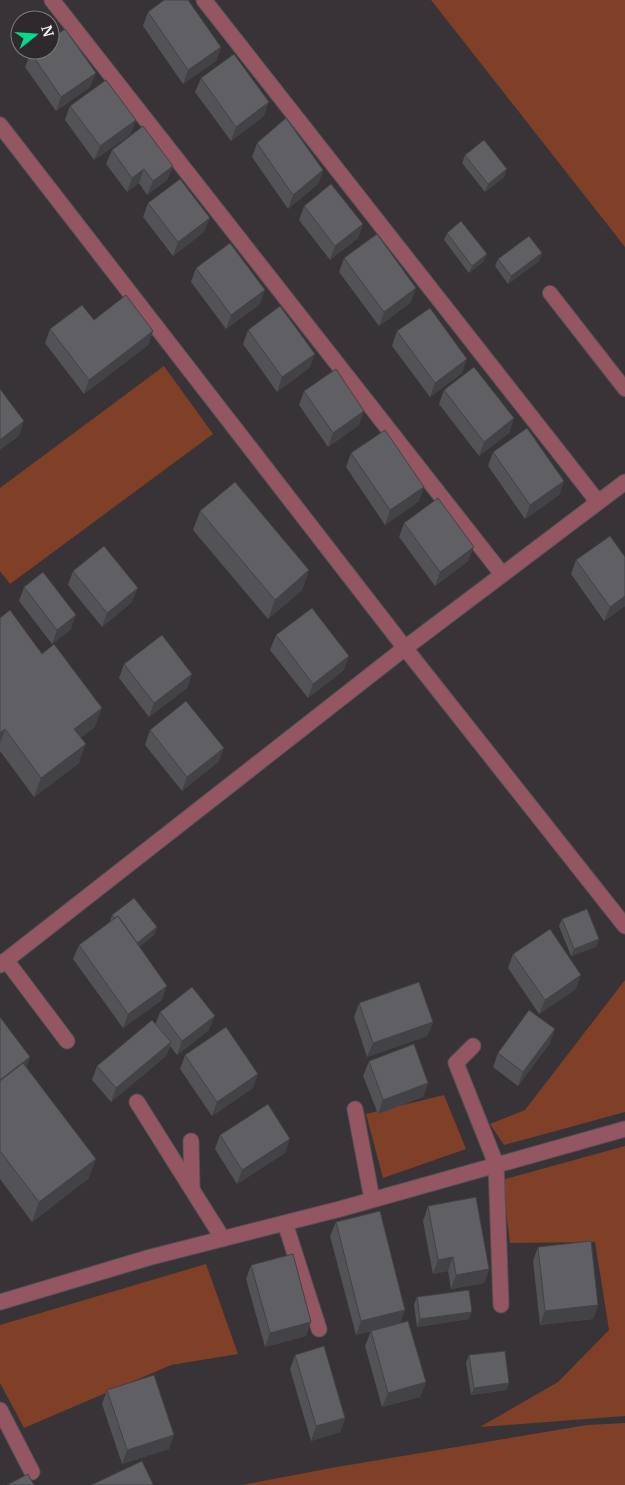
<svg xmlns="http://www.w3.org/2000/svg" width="625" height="1485" font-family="Merriweather,serif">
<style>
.green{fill:#7f4027}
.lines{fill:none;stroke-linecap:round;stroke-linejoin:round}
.lane-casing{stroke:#565255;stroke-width:16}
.street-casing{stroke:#565255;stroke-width:17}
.lane{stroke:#945662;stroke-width:14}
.street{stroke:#945662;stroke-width:15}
.wall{fill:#535256}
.shaded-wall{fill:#434246}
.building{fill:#605f64;stroke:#434246}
</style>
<rect width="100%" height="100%" fill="#373336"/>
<!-- green -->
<path class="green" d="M431,0H625V247Z
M164,366L213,434L10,584L0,571V488Z
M625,980V1112L504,1145L490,1124L525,1110Z
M444,1095L466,1149L383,1178L366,1114Z
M625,1146V1416L480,1427L558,1382L609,1330L595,1242L510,1243L502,1180Z
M206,1264L238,1354L171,1365L24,1428L0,1383V1325Z
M625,1423V1485H242L331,1468L587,1425Z"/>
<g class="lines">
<!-- lane casing -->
<g class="lane-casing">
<path id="lane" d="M550,293L625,389"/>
</g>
<!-- street casing -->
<g class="street-casing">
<path id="street" d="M52,0L502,574
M204,0L598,502
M0,125L405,648L625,926
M6,960L67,1041
M0,965L405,648L625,482
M473,1046L456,1063L496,1164L501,1305
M137,1102L223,1239
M355,1109L372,1199
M191,1141L192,1189
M285,1223L319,1329
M0,1302L151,1257L340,1209L625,1129
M0,1410L32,1472"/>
</g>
<!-- lane -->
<use href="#lane" class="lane"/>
<!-- street -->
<use href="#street" class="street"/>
</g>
<!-- wall -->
<path class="wall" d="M148,12L221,47L216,61L183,84L143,26Z
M31,53L90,87L56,111L25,67Z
M201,78L264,116L231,141L195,92Z
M70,106L131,134L94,160L65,120Z
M257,143L323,170L318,184L288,209L252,157Z
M112,150L173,166L167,180L147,195L139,183L127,192L106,164Z
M465,155L504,177L485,192L462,163Z
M148,203L204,232L173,256L143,217Z
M304,206L363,224L358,238L330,260L299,220Z
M447,233L484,261L469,273L444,240Z
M542,253L539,261L508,284L495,266L498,259Z
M344,258L411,302L379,326L339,272Z
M196,268L260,304L226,329L191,282Z
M94,320L153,331L148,345L84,394L45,343L50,329Z
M248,330L315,354L309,368L277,392L243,344Z
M397,331L462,373L430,397L392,346Z
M444,390L514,418L509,433L479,456L439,404Z
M304,391L359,425L328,447L299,405Z
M493,452L564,481L559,495L525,519L488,466Z
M351,453L419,501L385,525L346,467Z
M200,511L309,570L302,590L268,619L193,530Z
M404,523L468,561L435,586L399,537Z
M625,557V606L604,621L571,574L576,560Z
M73,571L132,602L102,627L68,585Z
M24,587L71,629L52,644L19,601Z
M0,618L95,727L81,737L79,763L34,797L0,751Z
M276,635L344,670L308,698L270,650Z
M124,664L192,674L187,688L149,717L119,678Z
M150,730L224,748L218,762L182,791L145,745Z
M112,915L157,927L154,935L139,947L162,1000L123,1028L73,959L79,945L110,922Z
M562,919L599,939L596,947L571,956L559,926Z
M513,954L576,989L539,1014L508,968Z
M359,1003L433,1022L427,1036L367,1057L354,1017Z
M160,1012L209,1030L177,1055L170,1046L166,1056L111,1102L92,1080L97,1066L156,1023Z
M0,1017L30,1057L26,1067L89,1178L32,1222L0,1179Z
M550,1043L518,1086L493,1067L498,1053Z
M185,1055L253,1088L212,1116L180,1069Z
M369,1061L428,1083L423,1097L378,1114L363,1076Z
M220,1135L285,1153L237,1184L215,1149Z
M428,1206L489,1269L484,1283L451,1289L448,1271L433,1274L423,1221Z
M336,1222L400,1323L426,1382L420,1397L382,1407L365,1346L371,1331L383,1328L356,1335L330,1236Z
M538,1247L598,1305L593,1319L540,1325L533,1261Z
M251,1265L306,1336L265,1347L246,1279Z
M417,1297L469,1319L417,1327L414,1304Z
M295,1355L345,1418L340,1432L311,1441L290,1369Z
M469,1355L509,1383L506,1390L471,1395L466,1363Z
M107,1390L169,1449L122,1464L102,1404Z"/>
<!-- shaded-wall -->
<path class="shaded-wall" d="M221,47L216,61L183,84L188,70Z
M96,73L90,87L56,111L61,97Z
M269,102L264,116L231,141L236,127Z
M136,120L131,134L94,160L100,146Z
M173,166L167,180L147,195L153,181Z
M144,169L139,183L127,192L132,178Z
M507,169L504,177L485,192L488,184Z
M323,170L318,184L288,209L293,195Z
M210,218L204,232L173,256L178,242Z
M363,224L358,238L330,260L335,246Z
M542,253L539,261L508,284L511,276Z
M487,254L484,261L469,273L472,266Z
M416,288L411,302L379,326L384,312Z
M265,290L260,304L226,329L231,315Z
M153,331L148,345L84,394L89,380Z
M315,354L309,368L277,392L282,377Z
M467,359L462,373L430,397L435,383Z
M364,411L359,425L328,447L333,433Z
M514,418L509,433L479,456L484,442Z
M24,421L19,436L0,450V440Z
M564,481L559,495L525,519L530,505Z
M424,487L419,501L385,525L390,510Z
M474,547L468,561L435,586L440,572Z
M309,570L302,590L268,619L275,600Z
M138,588L132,602L102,627L107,613Z
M625,596V606L604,621L610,607Z
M76,615L71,629L52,644L57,630Z
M349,656L344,670L308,698L313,684Z
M192,674L187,688L149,717L154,703Z
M102,708L95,727L67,748L74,729Z
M5,729L0,744V733Z
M86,744L79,763L34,797L41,778Z
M224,748L218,762L182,791L187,777Z
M157,927L154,935L133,952L136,944Z
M599,939L596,947L571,956L574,949Z
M581,975L576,989L539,1014L545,1000Z
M167,986L162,1000L123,1028L128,1014Z
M215,1016L209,1030L177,1055L182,1041Z
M433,1022L427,1036L367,1057L373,1043Z
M555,1029L550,1043L518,1086L523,1072Z
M171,1042L166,1056L111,1102L116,1088Z
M30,1057L25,1071L0,1090V1080Z
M258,1074L253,1088L212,1116L217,1102Z
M428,1083L423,1097L378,1114L383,1100Z
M290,1139L285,1153L237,1184L242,1170Z
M96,1159L89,1178L32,1222L39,1202Z
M453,1257L448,1271L433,1274L438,1260Z
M489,1269L484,1283L451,1289L456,1275Z
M598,1305L593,1319L540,1325L545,1311Z
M405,1310L400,1324L356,1335L361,1321Z
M472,1312L469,1319L417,1327L420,1319Z
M311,1322L306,1336L265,1347L270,1333Z
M426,1382L420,1397L382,1407L388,1393Z
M509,1383L506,1390L471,1395L474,1388Z
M345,1418L340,1432L311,1441L316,1426Z
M174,1435L169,1449L122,1464L127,1450Z"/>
<!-- building -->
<path class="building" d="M164,0H188L221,47L188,70L148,12Z
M65,29L96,73L61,97L31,53L34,50H50V39Z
M234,54L269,102L236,127L201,78Z
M106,80L136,120L100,146L70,106Z
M286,118L323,170L293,195L257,143Z
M143,126L173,166L153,181L144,169L132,178L112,150Z
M484,140L507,169L488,184L465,155Z
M180,179L210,218L178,242L148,203Z
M331,184L363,224L335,246L304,206Z
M461,221L487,254L472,266L447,233Z
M377,234L416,288L384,312L344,258Z
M529,236L542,253L511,276L498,259Z
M230,243L265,290L231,315L196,268Z
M126,295L153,331L89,380L50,329L82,305L94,320Z
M280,306L315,354L282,377L248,330Z
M430,308L467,359L435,383L397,331Z
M474,367L514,418L484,442L444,390Z
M336,369L364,411L333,433L304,391Z
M0,389L24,421L0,440Z
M527,428L564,481L530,505L493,452Z
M385,430L424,487L390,510L351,453Z
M235,482L309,570L275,600L200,511Z
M438,498L474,547L440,572L404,523Z
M610,536L625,557V596L610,607L576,560Z
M104,546L138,588L107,613L73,571Z
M43,572L76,615L57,630L24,587Z
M312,608L349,656L313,684L276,635Z
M10,610L42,654L54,644L102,708L74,729L86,744L41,778L5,729L0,733V618Z
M162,635L192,674L154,703L124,664Z
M186,701L224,748L187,777L150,730Z
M134,898L157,927L137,943L118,916L115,918L112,915Z
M587,909L599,939L574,949L562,919Z
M118,916L167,986L128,1014L79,945Z
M550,929L581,975L545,1000L513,954Z
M419,982L433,1022L373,1043L359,1003Z
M192,987L215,1016L182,1041L160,1012Z
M529,1010L555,1029L523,1072L498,1053Z
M0,1017L30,1057L0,1080Z
M152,1020L171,1042L116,1088L97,1066Z
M226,1027L258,1074L217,1102L185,1055Z
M414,1044L428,1083L383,1100L369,1061Z
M23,1063L96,1159L39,1202L0,1151V1081Z
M268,1104L290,1139L242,1170L220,1135Z
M476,1197L489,1269L456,1275L453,1257L438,1260L428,1206Z
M380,1211L405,1310L361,1321L336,1222Z
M591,1241L598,1305L545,1311L538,1247Z
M293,1254L311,1322L270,1333L251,1265Z
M469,1290L472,1312L420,1319L417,1297Z
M408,1321L426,1382L388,1393L371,1331Z
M324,1346L345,1418L316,1426L295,1355Z
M505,1351L509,1383L474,1388L469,1355Z
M154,1375L174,1435L127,1450L107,1390Z
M142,1461L153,1484L151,1485H91Z
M28,1474L34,1485H7Z"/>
<!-- north arrow -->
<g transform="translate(35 35) rotate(73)"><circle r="24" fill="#2d292c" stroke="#7d7a7c"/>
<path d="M0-4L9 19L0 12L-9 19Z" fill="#03d98b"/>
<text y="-8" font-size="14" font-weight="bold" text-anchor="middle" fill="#f6f3f5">N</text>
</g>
</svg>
